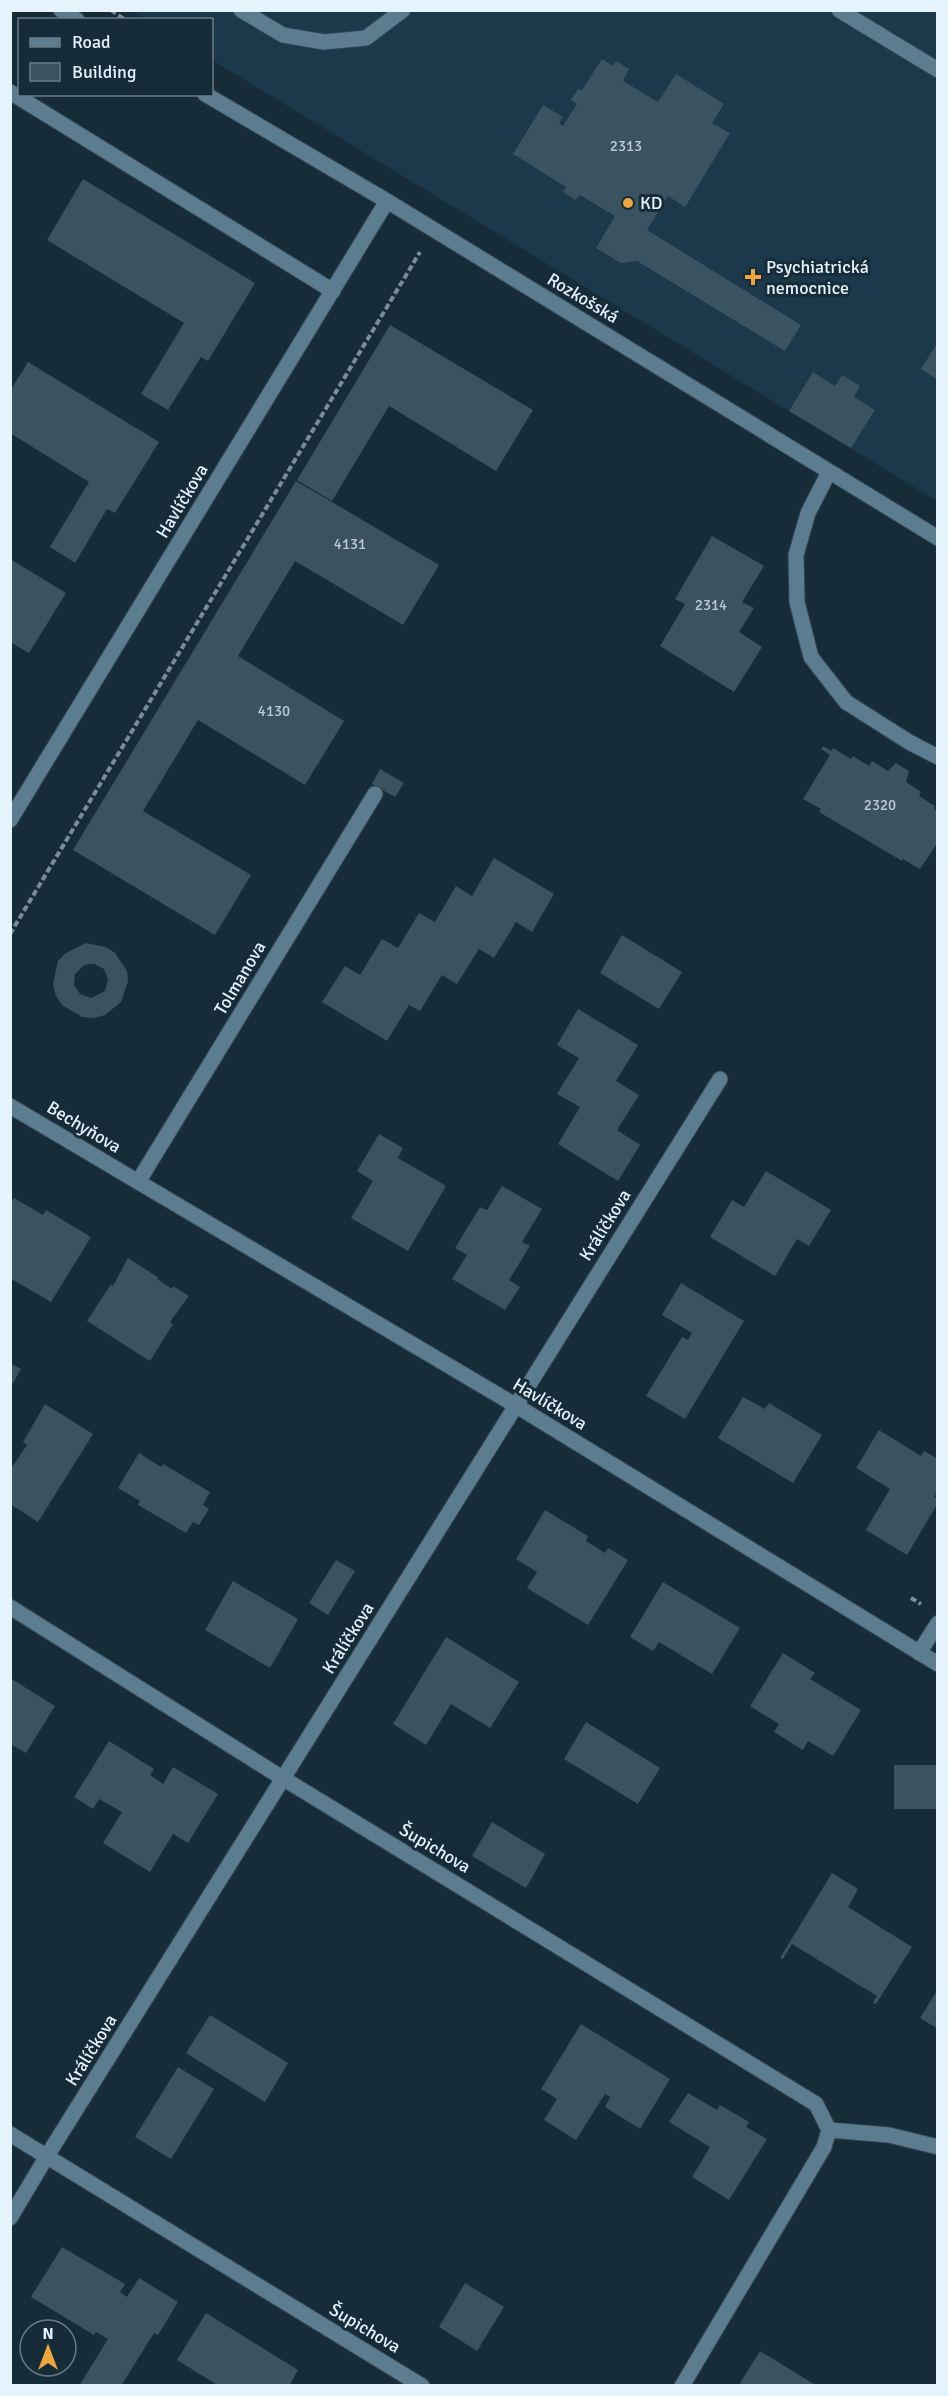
<svg xmlns="http://www.w3.org/2000/svg" width="948" height="2396" font-family="Signika,sans-serif">
<style>
.built{fill:#1b394a}
.building{fill:#3b5261;fill-rule:evenodd}
.lines{fill:none;stroke-linecap:round;stroke-linejoin:round}
.minor-casing{stroke:#334854;stroke-width:17}
.path{stroke:#7a8c97;stroke-width:4;stroke-dasharray:6 3;stroke-linecap:butt}
.minor{stroke:#5c7c90;stroke-width:15}
.poi-dot{fill:#f0a63f;stroke:#162c39;stroke-width:2}
.labels{text-anchor:middle;dominant-baseline:central;stroke-width:6;stroke-linejoin:round;paint-order:stroke}
.number-label{font-size:15px;fill:#bacbd5}
.poi-label{font-size:18px;fill:#e5f3fc;stroke:#162c39;text-anchor:start}
.street-label{font-size:18px;fill:#e5f3fc;stroke:#162c39}
</style>
<rect width="100%" height="100%" fill="#162c39"/>
<!-- built -->
<path class="built" d="M131,11H937V501L212,60V20L145,19Z"/>
<!-- building -->
<path class="building" d="M602,59L613,66L616,61L629,69L623,81L658,102L676,74L724,104L712,123L730,133L685,207L668,196L647,230L801,325L785,351L637,261L621,263L596,248L615,216L580,195L575,200L563,192L566,187L513,154L543,105L563,117L559,123L563,126L577,104L571,100L578,89L582,90Z
M83,179L255,283L208,361L201,357L168,410L141,394L184,323L47,240Z
M390,325L533,410L496,471L389,406L332,501L297,480Z
M938,342V380L921,369Z
M28,362L159,442L115,513L107,509L75,563L50,547L89,482L10,433V391Z
M813,372L835,386L842,375L860,386L854,397L875,410L851,448L789,411Z
M296,481L439,565L403,625L295,561L238,656L344,721L305,785L198,720L143,811L251,875L215,935L73,850Z
M712,536L764,566L742,602L754,608L739,632L762,647L734,692L660,646L685,604L675,599Z
M10,559L66,593L29,653L10,642Z
M823,746L832,751L833,748L851,759L853,756L869,766L872,761L888,771L896,763L909,771L906,782L921,792L919,796L935,806L934,809L938,812V842L920,869L903,859L902,861L819,812L821,809L803,799L830,755L821,749Z
M380,769L404,783L395,797L372,784Z
M494,858L554,894L532,932L516,922L494,958L479,949L457,984L442,975L420,1011L409,1005L387,1041L322,1002L345,966L360,975L382,939L398,948L419,913L435,922L456,886L472,896Z
M622,935L682,972L659,1009L600,973Z
M86,943L106,947L115,953L127,971L128,981L121,1002L105,1015L94,1018L82,1017L62,1005L56,996L53,984L58,961L66,953ZM88,964H94L104,969L108,979L105,991L91,998L80,994L74,985L75,974L83,966Z
M578,1009L638,1045L616,1081L639,1095L617,1130L640,1145L618,1181L558,1144L580,1107L557,1094L579,1058L557,1045Z
M379,1134L403,1148L398,1158L446,1186L408,1251L351,1218L373,1181L357,1171Z
M766,1171L831,1210L809,1246L797,1239L775,1276L710,1237L732,1200L744,1207Z
M502,1186L542,1209L522,1242L530,1246L509,1280L520,1287L505,1310L452,1279L467,1255L455,1248L480,1207L487,1210Z
M14,1198L43,1215L46,1210L91,1237L51,1302L10,1278V1204Z
M128,1258L159,1278L157,1279L172,1289L173,1286L189,1296L170,1322L173,1324L150,1361L87,1321L111,1284L113,1286Z
M681,1283L744,1321L685,1419L646,1396L682,1337L688,1340L692,1333L662,1315Z
M10,1363L21,1369L13,1383L10,1381Z
M743,1397L765,1409L769,1403L822,1435L793,1483L718,1438Z
M45,1404L93,1434L38,1522L10,1504V1470L27,1445L23,1442Z
M879,1430L921,1456L924,1451L938,1459V1491L934,1497L938,1499V1503L907,1555L866,1530L890,1489L856,1468Z
M139,1453L161,1467L163,1464L210,1492L203,1505L209,1509L199,1525L193,1522L186,1533L138,1505L140,1501L118,1488Z
M545,1510L588,1536L586,1541L605,1553L608,1548L628,1560L588,1625L527,1588L537,1572L516,1559Z
M336,1560L355,1571L328,1615L309,1603Z
M233,1581L298,1619L270,1668L205,1630Z
M663,1582L740,1628L712,1674L659,1642L653,1651L630,1637Z
M446,1637L519,1682L490,1728L451,1704L426,1745L393,1724Z
M783,1653L815,1673L810,1679L861,1710L833,1756L808,1741L803,1750L774,1732L779,1724L750,1706Z
M10,1678L55,1706L26,1753L10,1744Z
M586,1722L660,1768L638,1804L564,1759Z
M109,1741L154,1769L150,1775L163,1784L173,1767L218,1794L188,1843L173,1834L150,1872L103,1843L122,1812L99,1799L93,1809L74,1797Z
M894,1765H938V1809H894Z
M492,1822L545,1854L526,1888L472,1856Z
M832,1873L858,1889L848,1907L912,1947L876,2004L873,2003L877,1996L792,1944L783,1959L780,1958Z
M938,1989V2029L920,2018Z
M210,2015L288,2063L265,2102L186,2053Z
M581,2024L670,2079L640,2129L605,2107L610,2097L605,2094L576,2140L544,2120L557,2099L541,2089Z
M178,2067L214,2089L171,2159L135,2137Z
M688,2093L717,2110L720,2105L749,2122L746,2127L767,2139L729,2200L692,2177L710,2147L669,2122Z
M62,2247L125,2284L120,2292L127,2297L139,2278L178,2302L158,2335L154,2333L121,2386H79L108,2339L96,2332L94,2335L31,2297Z
M465,2283L504,2307L477,2351L439,2327Z
M206,2313L298,2370L289,2386H219L177,2360Z
M760,2351L817,2386H745L740,2383Z"/>
<g class="lines">
<!-- minor casing -->
<g class="minor-casing">
<path id="minor" d="M61,10L77,20
M241,10L283,35L324,42L366,38L403,10
M839,10L938,70
M10,92L333,291
M205,94L387,201L938,538
M829,472L808,513L796,555L797,602L811,657L846,702L909,742L938,757
M10,820L387,201
M10,1106L515,1405L938,1664
M138,1182L375,794
M10,1607L284,1779L816,2104L829,2130L824,2147L682,2386
M919,1653L938,1623
M829,2130L889,2135L938,2147
M10,2134L422,2386
M10,2218L47,2156C273,1798 494,1437 720,1079"/>
</g>
<!-- path -->
<path class="path" d="M111,10L125,20
M10,934L420,252
M911,1598L921,1604"/>
<!-- minor -->
<use href="#minor" class="minor"/>
</g>
<!-- markers -->
<g class="poi-dot">
<circle cx="628" cy="203" r="6"/>
<path d="M750 268h6v6h6v6h-6v6h-6v-6h-6v-6h6z"/>
</g>
<g class="labels">
<!-- number labels -->
<g class="number-label">
<text x="626" y="146">2313</text>
<text x="350" y="544">4131</text>
<text x="711" y="605">2314</text>
<text x="274" y="711">4130</text>
<text x="880" y="805">2320</text>
</g>
<!-- poi labels -->
<g class="poi-label">
<text x="640" y="203">KD</text>
<text x="766" y="267">Psychiatrická<tspan x="766" dy="21">nemocnice</tspan></text>
</g>
<!-- street labels -->
<g class="street-label">
<text transform="translate(583 298) rotate(31)">Rozkošská</text>
<text transform="translate(182 501) rotate(-59)">Havlíčkova</text>
<text transform="translate(240 978) rotate(-59)">Tolmanova</text>
<text transform="translate(84 1127) rotate(31)">Bechyňova</text>
<text transform="translate(605 1225) rotate(-58)">Králíčkova</text>
<text transform="translate(550 1404) rotate(31)">Havlíčkova</text>
<text transform="translate(348 1638) rotate(-58)">Králíčkova</text>
<text transform="translate(435 1848) rotate(31)">Šupichova</text>
<text transform="translate(91 2050) rotate(-58)">Králíčkova</text>
<text transform="translate(365 2328) rotate(31)">Šupichova</text>
</g>
</g>
<!-- border -->
<rect width="948" height="2396" fill="none" stroke="#e5f3fc" stroke-width="24"/>
<!-- legend -->
<rect x="18" y="18" width="195" height="78" fill="#162c39" stroke="#697c87" stroke-width="1.5"/>
<rect x="30" y="38" width="30" height="9" fill="#5c7c90" stroke="#697c87" stroke-width="1.5"/>
<text x="72" y="48" font-size="18" fill="#e5f3fc">Road</text>
<rect x="30" y="63" width="30" height="18" fill="#3b5261" stroke="#697c87" stroke-width="1.5"/>
<text x="72" y="78" font-size="18" fill="#e5f3fc">Building</text>
<!-- north arrow -->
<g transform="translate(48 2348)"><circle r="28" fill="#162c39" stroke="#697c87" stroke-width="1.5"/>
<path d="M0-4.5L10 22L0 15L-10 22Z" fill="#f0a63f"/>
<text y="-9" font-size="16" font-weight="bold" text-anchor="middle" fill="#e5f3fc">N</text>
</g>
</svg>
